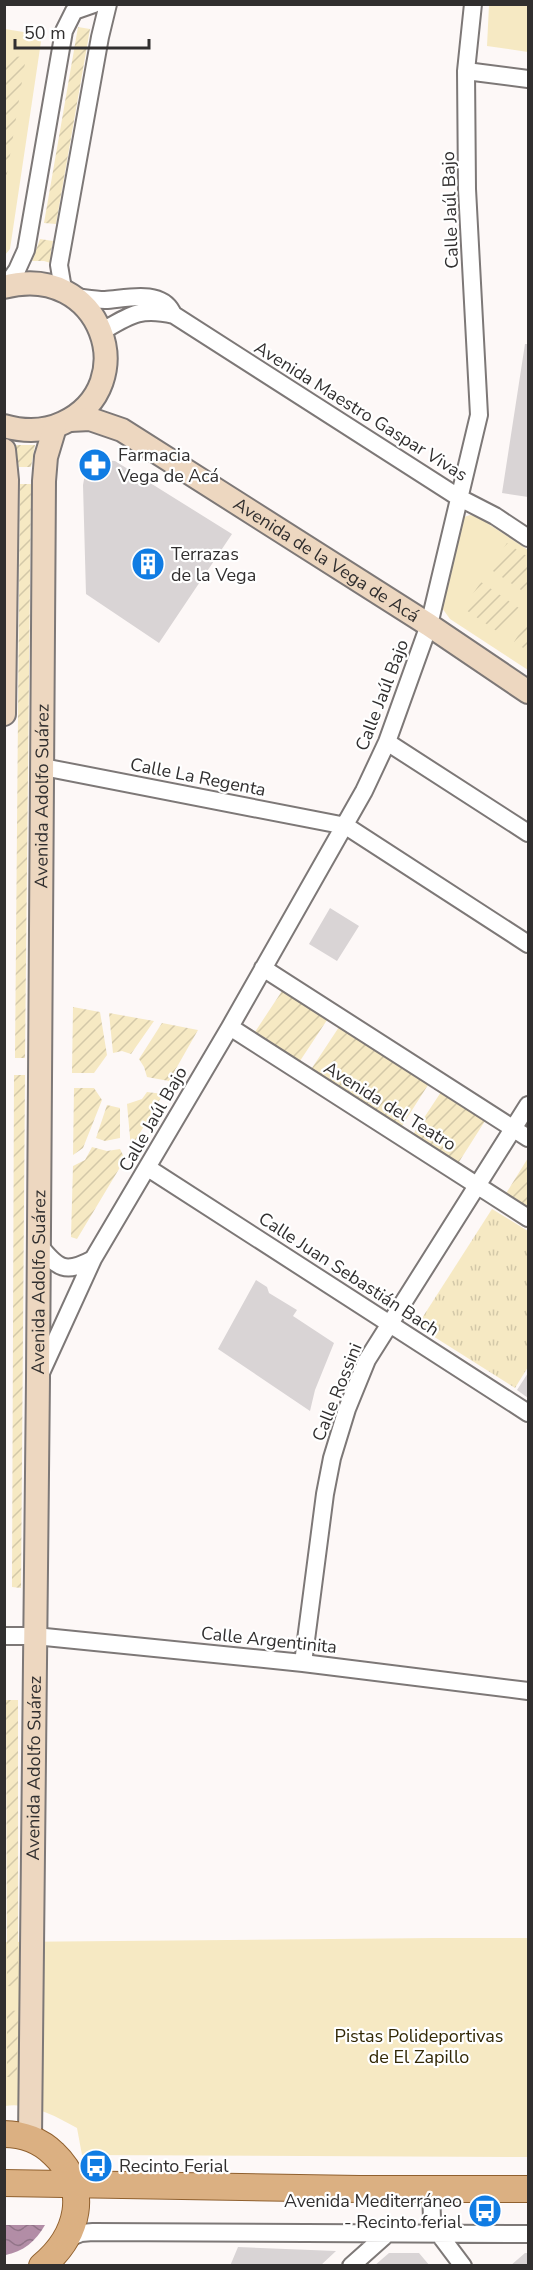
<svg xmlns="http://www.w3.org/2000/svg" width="533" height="2270" font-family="'Nunito Sans',sans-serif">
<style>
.grass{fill:url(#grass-tufts)}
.park{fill:#f6e9c3}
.garden{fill:url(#garden-furrows)}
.water{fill:url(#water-waves)}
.building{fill:#d9d4d5}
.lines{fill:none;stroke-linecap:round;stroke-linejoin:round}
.street-casing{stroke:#7d7877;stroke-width:20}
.secondary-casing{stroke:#7d7877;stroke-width:26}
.primary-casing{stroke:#90602e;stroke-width:28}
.street{stroke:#fff;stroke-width:16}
.secondary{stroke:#edd7c0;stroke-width:22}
.primary{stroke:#dbb082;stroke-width:26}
.labels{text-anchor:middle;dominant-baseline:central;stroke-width:4.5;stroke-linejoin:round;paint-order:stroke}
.street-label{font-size:18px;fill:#312f2f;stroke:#fff}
.poi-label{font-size:18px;fill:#312f2f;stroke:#fff;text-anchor:start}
.park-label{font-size:18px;fill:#322805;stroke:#fff}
</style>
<defs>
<pattern id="grass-tufts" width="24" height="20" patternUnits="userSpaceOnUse" patternTransform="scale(1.5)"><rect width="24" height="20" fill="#f6e9c3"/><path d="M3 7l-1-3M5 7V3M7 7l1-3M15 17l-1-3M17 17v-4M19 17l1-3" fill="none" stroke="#d3c8a8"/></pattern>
<pattern id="garden-furrows" width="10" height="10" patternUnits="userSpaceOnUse" patternTransform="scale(1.5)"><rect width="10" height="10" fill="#f6e9c3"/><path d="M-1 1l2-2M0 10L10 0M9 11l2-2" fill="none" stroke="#d3c8a8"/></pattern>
<pattern id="water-waves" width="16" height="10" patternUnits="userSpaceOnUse" patternTransform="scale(1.5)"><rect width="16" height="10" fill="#b28da6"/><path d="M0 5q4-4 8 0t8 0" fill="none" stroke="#917488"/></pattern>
</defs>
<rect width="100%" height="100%" fill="#fdf8f7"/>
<!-- grass -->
<path class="grass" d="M492,1209L528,1231V1367L515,1388L417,1326Z"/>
<!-- park -->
<path class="park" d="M489,5H528V52L487,46Z
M5,29L42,35L10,249L5,255Z
M470,515L478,517L528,550V670L450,619L442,608L460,521L464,517Z
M435,1938H528V2157L82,2155L77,2128C55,2116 30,2102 5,2106L4,1942Z"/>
<!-- garden -->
<path class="garden" d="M78,27L90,29L56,224L44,223Z
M5,56L26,57L5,186L4,56Z
M40,239L53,241L51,252L54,264L44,261H32Z
M15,445H35L31,467H19Z
M20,484H31L25,1058H15Z
M507,543L528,557L527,594L490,569Z
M481,582L519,608L501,634L463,608Z
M528,619V651L514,642Z
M282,991L327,1020L298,1064L253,1035Z
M73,1007L100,1012L107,1055L94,1073H72Z
M109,1013L154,1021L131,1054L122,1051L113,1053Z
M162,1023L198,1030L169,1081L147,1077L144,1067L139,1059Z
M339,1027L428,1085L400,1129L310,1071Z
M14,1075H25L21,1588L12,1587Z
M74,1088H94L102,1100L83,1148L73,1155Z
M147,1092L163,1094L131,1148L127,1104L142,1099Z
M441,1092L485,1121L457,1165L412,1136Z
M107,1105L120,1108V1138L105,1141L96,1138Z
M92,1147L107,1151L120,1149L125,1159L77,1239L71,1237L73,1166L85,1160Z
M528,1158V1211L505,1195Z
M6,1700H18V1987L7,1986Z
M7,2010L18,2011L17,2077H7Z"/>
<!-- water -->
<path class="water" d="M5,2225H45C36,2241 23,2252 5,2255Z"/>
<!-- building -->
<path class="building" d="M525,344H528V497L502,493Z
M101,460L115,461L232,534L159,643L86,594L83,485L85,474L92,465Z
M330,908L359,926L337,961L309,944Z
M256,1280L267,1287L269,1293L297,1310L293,1316L334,1343L315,1390L310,1411L218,1349Z
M528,1373V1398L517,1390Z
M238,2247L336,2251L320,2266H230Z
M389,2253H419L430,2266H374Z
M525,2253H528V2266H510Z"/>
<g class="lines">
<!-- street casing -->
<g class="street-casing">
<path id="street" d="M466,71L528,79
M5,287L17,270L26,250L64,31L74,11L94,4
M63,289L59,265L100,37L108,4
M76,297C85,298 95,300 105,300C125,299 160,289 172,312
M101,332C130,315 140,307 174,315L458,497L495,516L528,538
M387,742L528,833
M43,767L346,826L528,944
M263,968L528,1138
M230,1027L528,1218
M148,1168L528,1413
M39,1245C58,1269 65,1274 93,1259
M40,1375L93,1259L230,1027L364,791L387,742L429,625L479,415L467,189L466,71L473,4
M4,1636H35L303,1663L528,1691
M303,1663L325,1494L332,1458L347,1409L367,1360L528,1105
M431,2188L432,2220L439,2234L463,2266
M66,2239L81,2233L93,2232L528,2234
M351,2266L388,2233"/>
</g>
<!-- secondary casing -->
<g class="secondary-casing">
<g id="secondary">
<path d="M4,287C101,261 144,385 63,423C44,432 25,432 4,426"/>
<path id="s1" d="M70,420L90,419L122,430L429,625L528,692"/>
<path d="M4,450L7,480L4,714"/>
<path id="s2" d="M30,2138L38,1378L44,481L46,457L55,427"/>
</g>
</g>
<!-- primary casing -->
<g class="primary-casing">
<path id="primary" d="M4,2134C23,2134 41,2141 54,2154C91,2189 78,2236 42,2266
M4,2183L360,2189H528"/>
</g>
<!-- street -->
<use href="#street" class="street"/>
<!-- secondary -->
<use href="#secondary" class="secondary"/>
<!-- primary -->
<use href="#primary" class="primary"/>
</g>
<!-- icons -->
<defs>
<g id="pharmacy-disc" transform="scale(1.725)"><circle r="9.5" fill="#107ce3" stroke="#fff"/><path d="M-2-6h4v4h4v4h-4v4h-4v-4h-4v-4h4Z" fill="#fff"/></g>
<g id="building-disc" transform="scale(1.725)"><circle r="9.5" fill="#107ce3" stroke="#fff"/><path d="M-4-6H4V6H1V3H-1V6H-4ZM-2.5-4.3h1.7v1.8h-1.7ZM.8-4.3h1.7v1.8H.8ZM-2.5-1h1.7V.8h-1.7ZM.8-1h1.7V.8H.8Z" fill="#fff"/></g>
<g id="bus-disc" transform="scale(1.725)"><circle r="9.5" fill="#107ce3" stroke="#fff"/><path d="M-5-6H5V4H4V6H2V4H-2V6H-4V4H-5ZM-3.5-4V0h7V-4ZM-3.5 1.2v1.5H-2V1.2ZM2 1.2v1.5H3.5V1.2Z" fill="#fff"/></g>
</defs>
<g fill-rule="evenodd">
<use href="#pharmacy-disc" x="95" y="465"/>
<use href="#building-disc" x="148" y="564"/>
<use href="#bus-disc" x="96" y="2166"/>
<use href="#bus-disc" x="485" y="2211"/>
</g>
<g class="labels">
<!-- street labels -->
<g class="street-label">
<text transform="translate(450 210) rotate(-92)">Calle Jaúl Bajo</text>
<text transform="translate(361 411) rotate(32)">Avenida Maestro Gaspar Vivas</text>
<text stroke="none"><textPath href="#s1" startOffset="296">Avenida de la Vega de Acá</textPath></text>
<text transform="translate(382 695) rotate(-69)">Calle Jaúl Bajo</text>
<text transform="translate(198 777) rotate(11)">Calle La Regenta</text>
<text stroke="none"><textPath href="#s2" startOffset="1342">Avenida Adolfo Suárez</textPath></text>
<text transform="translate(390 1106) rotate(32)">Avenida del Teatro</text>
<text transform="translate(153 1119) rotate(-60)">Calle Jaúl Bajo</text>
<text transform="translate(349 1274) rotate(33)">Calle Juan Sebastián Bach</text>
<text stroke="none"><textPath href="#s2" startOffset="856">Avenida Adolfo Suárez</textPath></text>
<text transform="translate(337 1392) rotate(-68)">Calle Rossini</text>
<text transform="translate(269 1640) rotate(6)">Calle Argentinita</text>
<text stroke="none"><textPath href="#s2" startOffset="370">Avenida Adolfo Suárez</textPath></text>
</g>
<!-- poi labels -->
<g class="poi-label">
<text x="118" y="455">Farmacia<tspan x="118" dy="21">Vega de Acá</tspan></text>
<text x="171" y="554">Terrazas<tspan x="171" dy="21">de la Vega</tspan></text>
<text x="119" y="2166">Recinto Ferial</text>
<text x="462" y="2201" text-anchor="end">Avenida Mediterráneo<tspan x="462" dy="21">- Recinto ferial</tspan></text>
</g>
<!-- park labels -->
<g class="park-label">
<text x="419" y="2036">Pistas Polideportivas<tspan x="419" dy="21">de El Zapillo</tspan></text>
</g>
</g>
<!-- border -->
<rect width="533" height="2270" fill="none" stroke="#312f2f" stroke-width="12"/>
<!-- scale -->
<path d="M15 39v9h134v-9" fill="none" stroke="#312f2f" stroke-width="3"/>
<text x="24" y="39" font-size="18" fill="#312f2f" stroke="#ffffff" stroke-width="4.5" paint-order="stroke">50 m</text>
</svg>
